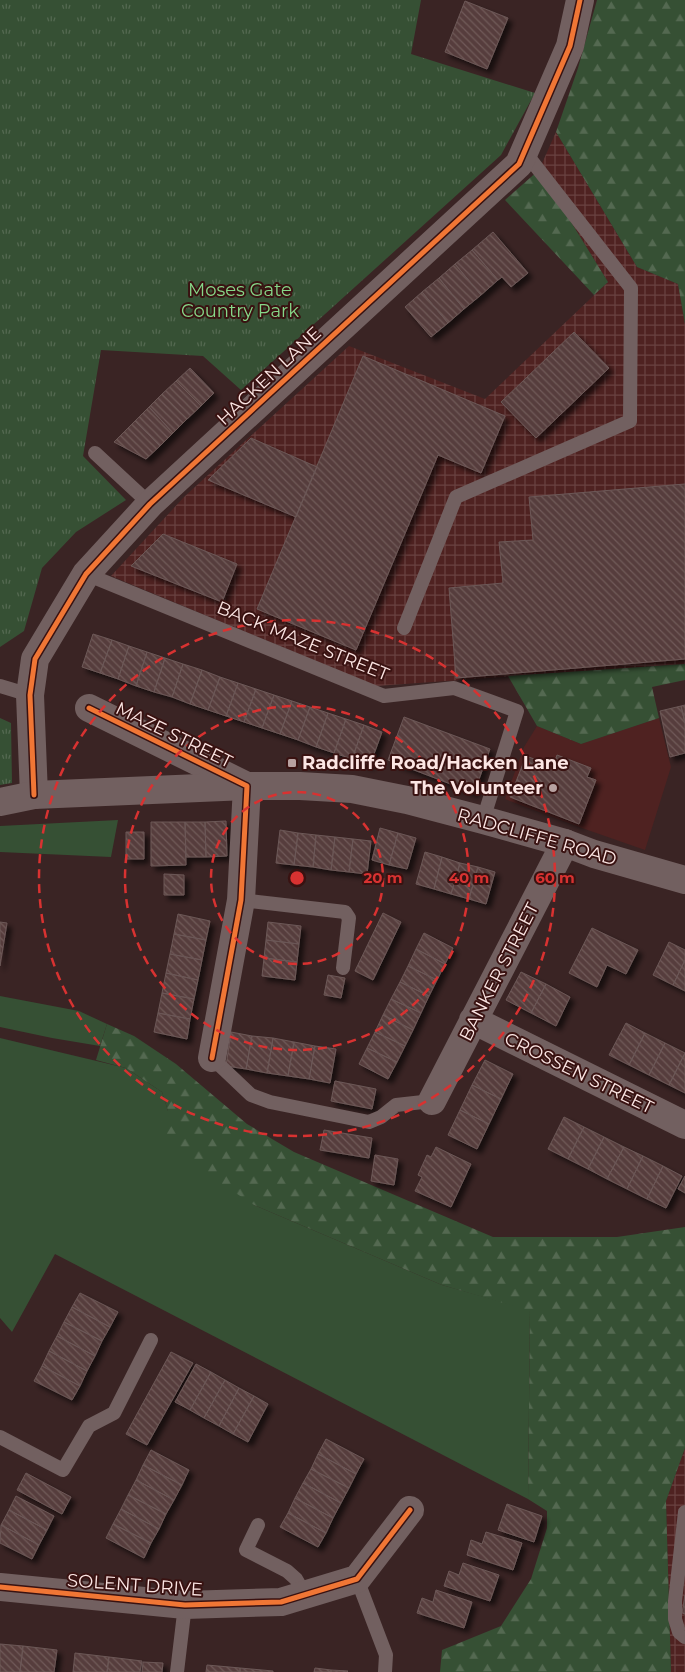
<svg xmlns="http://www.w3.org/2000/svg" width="685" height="1672" font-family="Montserrat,sans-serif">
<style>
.built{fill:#4f2221}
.industrial{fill:url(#industrial-grid)}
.green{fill:#365034}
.forest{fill:url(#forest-firs)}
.park{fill:url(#park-tufts)}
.building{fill:url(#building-back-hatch);stroke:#6c5857;filter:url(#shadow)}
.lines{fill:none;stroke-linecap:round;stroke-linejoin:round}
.service{stroke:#726060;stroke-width:14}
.minor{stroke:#726060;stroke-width:28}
.tertiary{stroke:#726060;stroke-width:28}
.secondary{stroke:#726060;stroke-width:28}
.cycleway-casing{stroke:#391211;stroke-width:8}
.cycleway{stroke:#f07635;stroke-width:5}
.ring{fill:none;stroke:#d83231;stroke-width:2.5;stroke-dasharray:9 6}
.poi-dot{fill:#b8a2a1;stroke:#391211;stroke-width:2}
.labels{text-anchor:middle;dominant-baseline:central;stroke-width:4;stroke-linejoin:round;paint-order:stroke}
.park-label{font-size:18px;fill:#86d788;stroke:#391211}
.street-label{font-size:18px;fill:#fce6e4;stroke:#391211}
.poi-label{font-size:18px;font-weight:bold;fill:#fce6e4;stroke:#391211;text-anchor:start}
.centre{fill:#d83231;stroke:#391211;stroke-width:2.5}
.ring-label{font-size:15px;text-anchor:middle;font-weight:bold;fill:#d83231;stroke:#391211;stroke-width:4;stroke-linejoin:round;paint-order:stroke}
</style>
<defs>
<pattern id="industrial-grid" width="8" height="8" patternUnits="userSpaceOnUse" patternTransform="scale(1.25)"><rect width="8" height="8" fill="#4f2221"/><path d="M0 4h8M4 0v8" fill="none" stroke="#694241"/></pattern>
<pattern id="forest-firs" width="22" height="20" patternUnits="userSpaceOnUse" patternTransform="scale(1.25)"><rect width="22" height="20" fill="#365034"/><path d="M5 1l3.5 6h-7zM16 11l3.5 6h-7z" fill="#546951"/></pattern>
<pattern id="park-tufts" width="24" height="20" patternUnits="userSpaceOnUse" patternTransform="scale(1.25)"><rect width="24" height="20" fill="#365034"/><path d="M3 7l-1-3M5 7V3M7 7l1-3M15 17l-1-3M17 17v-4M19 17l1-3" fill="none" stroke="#546951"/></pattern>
<pattern id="building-back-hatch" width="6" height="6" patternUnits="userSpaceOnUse" patternTransform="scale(1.25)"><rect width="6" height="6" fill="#573e3d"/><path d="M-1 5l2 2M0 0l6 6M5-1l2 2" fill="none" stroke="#705a59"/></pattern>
<filter id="shadow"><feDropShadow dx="4.5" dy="4.5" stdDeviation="2.5" flood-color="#0009"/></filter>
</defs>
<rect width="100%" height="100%" fill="#3a2424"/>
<!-- built -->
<path class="built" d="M659,718L671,767L645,850L582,828L505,799L524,747L537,726L581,744Z"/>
<!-- industrial -->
<path class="industrial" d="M556,132L637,267L678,284L685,324V664L376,686L111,576L184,497L349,346L485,399L608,282L539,170Z
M685,1448V1672H671L666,1501Z"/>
<!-- green -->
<path class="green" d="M118,820L111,857L0,852V826Z
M0,996L79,1011L107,1024L100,1046L52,1038L0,1027Z
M0,1038L126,1068L162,1092L168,1111L254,1205L442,1285L530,1310L528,1499L55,1254L12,1332L0,1318Z"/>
<!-- forest -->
<path class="forest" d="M597,0H685V324L678,284L637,267L556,132L578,68Z
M539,170L608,282L594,295L505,200Z
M685,664V680L652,687L659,718L581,744L537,726L508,676Z
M107,1024L134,1036L176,1064L247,1124L294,1152L493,1237H617L685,1227V1448L666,1501L671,1672H440L442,1650L501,1626L531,1579L547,1528V1511L528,1499L530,1311L442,1285L254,1205L167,1148L157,1130L168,1111L162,1092L126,1068L96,1060Z"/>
<!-- park -->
<path class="park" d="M0,0H421L411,54L535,93L501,155L241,390L203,356L101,350L83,456L126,500L76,532L42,568L24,631L0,647Z
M0,718L11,723L12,783L0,785Z"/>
<!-- building -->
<path class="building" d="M465,1L508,18L487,69L445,52Z
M493,232L528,273L511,287L502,277L498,280L472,250Z
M472,250L498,280L481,295L455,264Z
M455,264L481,295L464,309L439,278Z
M439,278L464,309L448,323L422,292Z
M422,292L448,323L431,337L405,307Z
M574,332L609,368L536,438L501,402Z
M363,356L505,416L481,473L438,455L356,650L257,609Z
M190,368L214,393L201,406L176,381Z
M176,381L201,406L187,419L162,394Z
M162,394L187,419L173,433L149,407Z
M149,407L173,433L160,446L135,421Z
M135,421L160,446L146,459L114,442Z
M251,438L317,467L296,517L208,480Z
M685,484V659L456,678L449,588L503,583L499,542L533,540L529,497Z
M163,534L237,564L222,602L131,566Z
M93,634L112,640L100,673L82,667Z
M112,640L129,646L118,679L100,673Z
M129,646L147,652L136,686L118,679Z
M147,652L165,658L154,692L136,686Z
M165,658L183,664L172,697L154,692Z
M183,664L202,670L190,704L172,697Z
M202,670L220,677L208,710L190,704Z
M220,677L238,683L226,716L208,710Z
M238,683L256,689L244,722L226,716Z
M256,689L274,695L262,728L244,722Z
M274,695L292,701L280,734L262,728Z
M292,701L310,707L298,740L280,734Z
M685,705V723L681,706Z
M681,706L685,723V753L670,757L660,711Z
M310,707L328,713L316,747L298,740Z
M328,713L346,719L334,753L316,747Z
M404,717L490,749L474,793L388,760Z
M346,719L364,725L352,759L334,753Z
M364,725L382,732L370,765L352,759Z
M557,755L591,768L587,777L596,780L579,824L510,797L526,756L553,766Z
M226,821L227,856L206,857L205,822Z
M151,822H185L186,865L151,866Z
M185,822H205L206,857H186Z
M380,828L398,833L389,865L372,860Z
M280,830L298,833L294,865L276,863Z
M126,832H144V859H126Z
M298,833L316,835L313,867L294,865Z
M398,833L416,838L407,869L389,865Z
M316,835L335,837L331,870L313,867Z
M335,837L353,839L349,872L331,870Z
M353,839L371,841L367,874L349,872Z
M425,852L442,857L434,889L416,884Z
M442,857L460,863L451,894L434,889Z
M460,863L478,867L469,899L451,894Z
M478,867L495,872L486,904L469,899Z
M164,874L184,875V895H164Z
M383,913L401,922L373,980L355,971Z
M178,914L210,921L206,940L174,934Z
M0,922L7,923L0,966Z
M268,922L301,926L299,944L266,940Z
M592,928L638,950L626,974L607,965L597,987L569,973Z
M424,933L453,948L445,964L416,949Z
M174,934L206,940L202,960L170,954Z
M266,940L299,944L297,962L264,958Z
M669,942L685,950V960L673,985L653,975Z
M416,949L445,964L437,980L408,966Z
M170,954L202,960L198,980L166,973Z
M264,958L297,962L295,980L262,976Z
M685,960V991L673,985Z
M408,966L437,980L429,996L400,982Z
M521,972L546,984L531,1013L506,1000Z
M166,973L198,980L194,999L162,993Z
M328,975L345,978L341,998L324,995Z
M400,982L429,996L421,1013L391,999Z
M546,984L570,997L556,1026L531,1013Z
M162,993L194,999L190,1019L158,1013Z
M391,999L421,1013L413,1030L383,1015Z
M158,1013L190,1019L187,1039L154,1032Z
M383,1015L413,1030L405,1046L375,1032Z
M626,1023L645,1033L629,1065L609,1055Z
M231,1032L252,1036L246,1069L226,1066Z
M375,1032L405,1046L397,1062L367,1048Z
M645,1033L665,1043L649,1075L629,1065Z
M252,1036L273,1038L267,1073L246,1069Z
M273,1038L294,1042L288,1076L267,1073Z
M294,1042L315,1046L309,1079L288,1076Z
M665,1043L685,1053L669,1085L649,1075Z
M315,1046L336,1049L330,1083L309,1079Z
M367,1048L397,1062L388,1079L359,1064Z
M685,1053V1093L669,1085Z
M485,1060L513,1074L501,1099L472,1085Z
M335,1081L376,1089L372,1109L331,1101Z
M472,1085L501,1099L489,1124L460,1110Z
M460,1110L489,1124L477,1149L448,1135Z
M564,1117L584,1127L568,1159L548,1149Z
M584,1127L604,1137L588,1169L568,1159Z
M324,1130L372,1138L369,1158L320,1150Z
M604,1137L624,1147L607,1179L588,1169Z
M436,1147L471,1164L451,1207L415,1191L422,1177L418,1175L427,1155L431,1157Z
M624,1147L643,1156L627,1189L607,1179Z
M375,1155L398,1159L394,1185L371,1181Z
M643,1156L663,1166L647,1199L627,1189Z
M663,1166L682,1176L666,1208L647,1199Z
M685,1176V1193L678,1189Z
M80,1293L118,1312L110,1327L72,1307Z
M72,1307L110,1327L102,1341L64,1322Z
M64,1322L102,1341L95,1356L57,1336Z
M57,1336L95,1356L87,1371L49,1351Z
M49,1351L87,1371L80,1386L42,1366Z
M171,1352L193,1363L147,1445L126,1434Z
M196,1364L211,1372L190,1410L175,1402Z
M42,1366L80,1386L72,1400L34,1381Z
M211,1372L225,1380L204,1418L190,1410Z
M225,1380L239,1388L219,1426L204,1418Z
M239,1388L254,1396L233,1434L219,1426Z
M254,1396L268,1404L248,1442L233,1434Z
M326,1439L364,1459L356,1474L318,1454Z
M151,1450L189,1470L182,1485L143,1465Z
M318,1454L356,1474L349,1488L311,1469Z
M143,1465L182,1485L174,1500L136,1480Z
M311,1469L349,1488L341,1503L303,1483Z
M26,1473L71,1497L62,1514L17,1490Z
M136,1480L174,1500L166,1514L128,1495Z
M303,1483L341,1503L333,1518L295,1498Z
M128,1495L166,1514L159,1529L121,1509Z
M16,1496L54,1516L47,1530L9,1510Z
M295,1498L333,1518L326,1533L288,1513Z
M507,1504L542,1516L534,1542L498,1530Z
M121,1509L159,1529L151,1543L113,1524Z
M9,1510L47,1530L39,1545L1,1525Z
M288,1513L326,1533L318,1547L280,1527Z
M113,1524L151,1543L144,1558L106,1538Z
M1,1525L39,1545L32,1559L0,1543Z
M486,1532L522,1543L513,1570L467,1555L471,1540L482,1544Z
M463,1563L499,1575L490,1601L444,1586L449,1571L459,1575Z
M436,1590L472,1602L464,1628L417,1613L422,1598L433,1602Z
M685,1595V1614L682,1613Z
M0,1644L23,1646L20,1672H0Z
M23,1646L57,1650L54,1672H20Z
M75,1653L109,1657L107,1672H73Z
M109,1657L142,1661L140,1672H107Z
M143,1662L163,1663L162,1672H142Z
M207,1665L240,1668V1672H206Z
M240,1668L273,1671V1672H240Z
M315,1668L331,1670V1672H314Z
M331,1670L348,1671L347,1672H331Z"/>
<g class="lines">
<!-- service -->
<path class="service" d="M95,453L150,504
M86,574L384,696L454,688L517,711L483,820
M404,628L456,497L630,421L631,288L524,151
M0,686L30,695
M241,900L345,912L349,918L343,968
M212,1058L251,1095L270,1102L369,1122L381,1117L396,1105L432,1101
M0,1437L63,1470L89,1426L114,1413L151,1340
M685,1512L675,1601V1619L679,1632L685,1637
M258,1525L246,1550L287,1571L296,1579L305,1595
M357,1579L386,1655L385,1672
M177,1672L185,1605"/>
<!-- minor -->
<path class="minor" d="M89,708L247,786L241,900L212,1058
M473,1020L685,1125
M432,1101L565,843
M0,1587L185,1605L281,1602L357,1579L410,1510"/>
<!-- tertiary -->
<path class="tertiary" d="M34,795L30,695L35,659L86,574L150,504L519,164L570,46L580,0"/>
<!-- secondary -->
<path class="secondary" d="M0,802L34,795L247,786H300L352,789L407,800L483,820L565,843L594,854L685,880"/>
<!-- cycleway casing -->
<g class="cycleway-casing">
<path id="cycleway" d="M89,708L247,786L241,900L212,1058
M34,795L30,695L35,659L86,574L150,504L519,164L570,46L580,0
M0,1587L185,1605L281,1602L357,1579L410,1510"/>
</g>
<!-- cycleway -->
<use href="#cycleway" class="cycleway"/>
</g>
<!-- distance rings -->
<g class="ring">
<circle cx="297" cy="878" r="86"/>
<circle cx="297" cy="878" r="172"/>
<circle cx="297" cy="878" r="258"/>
</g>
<!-- markers -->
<g class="poi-dot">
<rect x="287" y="758" width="10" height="10" rx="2.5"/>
<circle cx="553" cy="788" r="5"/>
</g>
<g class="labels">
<!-- park labels -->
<g class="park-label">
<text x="240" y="290">Moses Gate<tspan x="240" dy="21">Country Park</tspan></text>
</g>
<!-- street labels -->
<g class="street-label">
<text transform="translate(269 376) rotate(-43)">HACKEN LANE</text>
<text transform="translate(303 641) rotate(22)">BACK MAZE STREET</text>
<text transform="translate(174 735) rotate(26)">MAZE STREET</text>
<text transform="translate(537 837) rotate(16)">RADCLIFFE ROAD</text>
<text transform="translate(499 972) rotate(-63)">BANKER STREET</text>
<text transform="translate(579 1073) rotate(26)">CROSSEN STREET</text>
<text transform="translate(135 1585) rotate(4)">SOLENT DRIVE</text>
</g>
<!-- poi labels -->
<g class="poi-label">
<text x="302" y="763">Radcliffe Road/Hacken Lane</text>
<text x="543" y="788" text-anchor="end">The Volunteer</text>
</g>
</g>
<circle cx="297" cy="878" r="8" class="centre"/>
<g class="ring-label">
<text x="383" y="883">20 m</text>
<text x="469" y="883">40 m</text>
<text x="555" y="883">60 m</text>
</g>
</svg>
